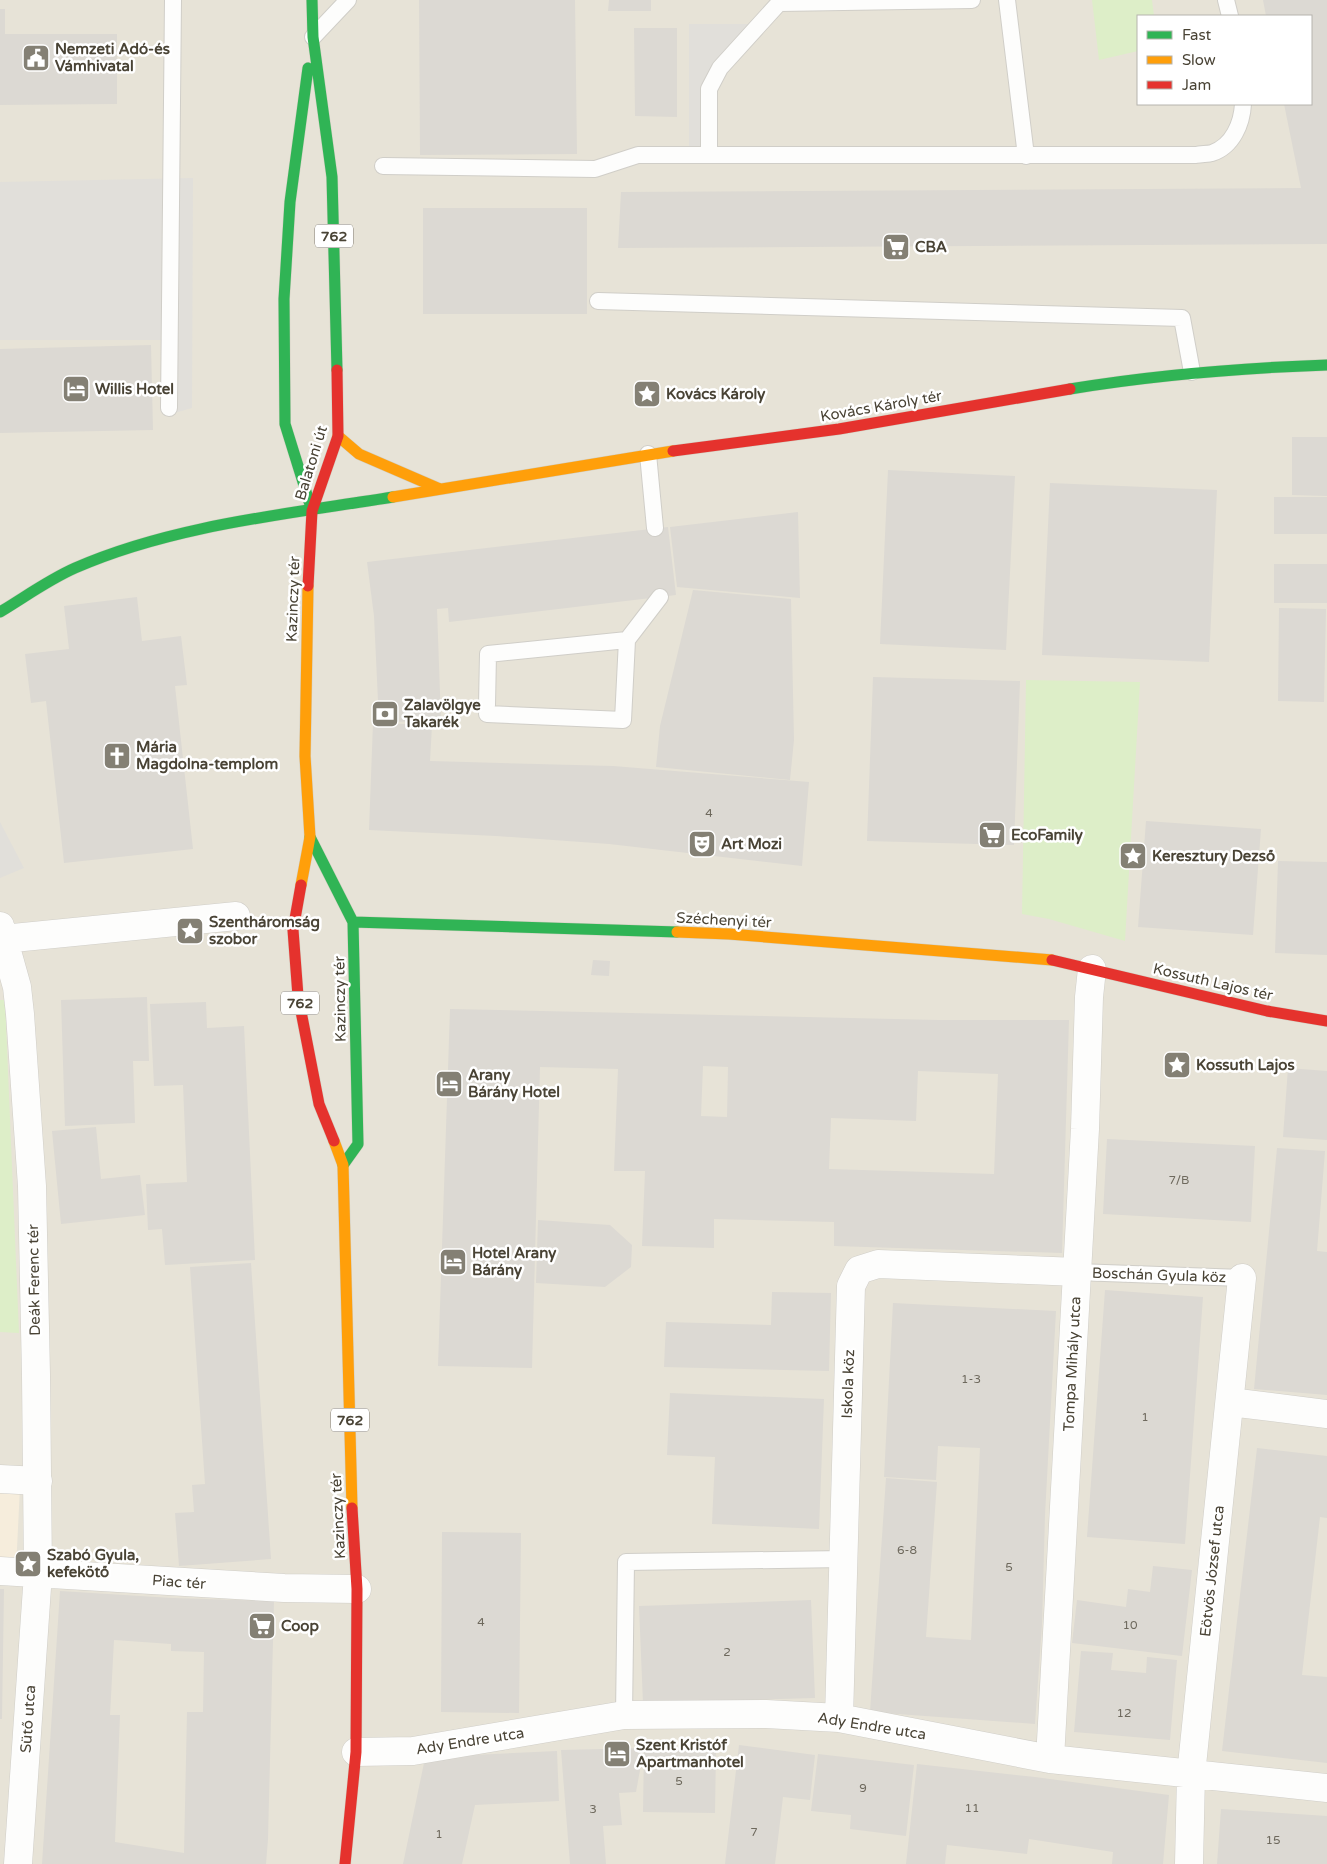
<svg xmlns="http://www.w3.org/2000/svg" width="1327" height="1864" font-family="'Varela Round',sans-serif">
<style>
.residential{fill:#e7e3d7;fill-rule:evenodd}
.commercial{fill:#f6eddc}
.green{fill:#ddeec8}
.parking{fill:#e1dfda}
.building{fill:#dcd9d3;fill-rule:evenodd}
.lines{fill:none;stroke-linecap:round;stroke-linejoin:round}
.lane-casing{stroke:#d0cec8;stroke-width:18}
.street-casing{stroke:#d0cec8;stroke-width:29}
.fast-casing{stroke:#d2cec1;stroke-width:12}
.slow-casing{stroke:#d2cec1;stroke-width:12}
.jam-casing{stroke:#d2cec1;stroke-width:12}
.lane{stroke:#fdfdfc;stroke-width:16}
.street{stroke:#fdfdfc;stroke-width:28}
.fast{stroke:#30b455;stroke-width:11}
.slow{stroke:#ff9f0a;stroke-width:11}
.jam{stroke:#e5322d;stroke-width:11}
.labels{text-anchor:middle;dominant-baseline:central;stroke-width:5;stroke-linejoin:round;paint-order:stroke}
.number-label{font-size:12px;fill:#6e695d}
.shield{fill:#fff;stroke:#807b72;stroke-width:1}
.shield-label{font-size:14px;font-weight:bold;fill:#494335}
.poi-label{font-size:15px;font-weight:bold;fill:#494335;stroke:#fff;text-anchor:start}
.street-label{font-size:15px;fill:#494335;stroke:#fff}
</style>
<rect width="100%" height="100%" fill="#f2f0ea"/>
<!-- residential -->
<path class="residential" d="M0,0H1327V1864H0ZM1138,16H1311V104H1138Z"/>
<!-- commercial -->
<path class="commercial" d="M0,1486L20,1487L16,1569L0,1568Z"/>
<!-- green -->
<path class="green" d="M1092,0H1152L1154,16H1138V51L1099,60Z
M1026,680L1140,682L1125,941L1049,919L1022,914Z
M0,1000H5L19,1333L0,1332Z"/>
<!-- parking -->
<path class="parking" d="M689,24H760L720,68L709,155H689Z
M193,178L192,408L164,416L170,340H0V182Z
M0,822L24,868L0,878Z"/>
<!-- building -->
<path class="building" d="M419,0H575L577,154L420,155Z
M609,0H651V11H608Z
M1263,0H1327V244L618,248L621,192L1301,188L1284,104H1311V16H1266Z
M0,9H5V34H117V104L0,105Z
M634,28H677V117L635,116Z
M423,208H587V314H423Z
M151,345L153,430L0,433V349Z
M1292,437H1327V496L1292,495Z
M888,470L1015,476L1006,650L880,644Z
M1050,483L1217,490L1209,662L1042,655Z
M1274,497H1327V534H1274Z
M798,512L800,598L677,587L670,527Z
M668,527L676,595L449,622L448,608L437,609L441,721L379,722L374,616L367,562Z
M1274,564H1327V603H1274Z
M693,590L791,599L794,740L790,780L656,767L660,726Z
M137,597L142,641L181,636L187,685L175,686L193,849L64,863L46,701L31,703L25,654L69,649L64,606Z
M1279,608L1326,609L1324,702L1278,701Z
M873,677L1020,681L1014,845L867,841Z
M373,723L432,725L430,761L613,766L809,782L802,866L609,844L496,836L369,830Z
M1146,821L1261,829L1253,935L1138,927Z
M1278,861L1327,862V955L1275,953Z
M593,960L610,961L609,976L591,975Z
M147,997L149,1061H133L135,1123L65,1126L61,1000Z
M206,1002L207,1028L244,1026L255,1260L165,1265L162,1229L148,1230L146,1184L187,1182L183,1085L154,1086L150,1004Z
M450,1009L938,1020H1069L1062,1253L834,1246V1222L714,1219V1248L642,1246L645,1171H614L618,1069L540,1067L532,1368L438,1366ZM703,1066L728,1067L727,1117L701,1116ZM918,1071L998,1074L994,1174L829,1169L831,1118L916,1121Z
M1288,1068L1327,1071V1140L1283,1137Z
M96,1127L101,1179L140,1175L145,1215L61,1224L52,1131Z
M1107,1139L1255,1146L1251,1222L1103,1214Z
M1277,1148L1325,1151L1317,1251L1327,1252V1395L1254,1389Z
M538,1220L610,1225L632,1245L631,1267L605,1287L536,1283Z
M251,1263L271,1559L179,1566L175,1513L194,1512L192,1485L205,1484L190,1267Z
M1105,1290L1203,1297L1185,1544L1087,1537Z
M772,1292L831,1293L829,1371L664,1367L666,1322L771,1325Z
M893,1303L1056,1311L1045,1515L1042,1624L1035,1724L870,1712L886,1478L937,1482L926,1637L971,1640L980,1448L938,1446L936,1480L884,1477Z
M670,1393L824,1399L819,1529L712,1524L715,1457L667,1455Z
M1257,1448L1327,1456V1518L1320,1517L1302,1675L1327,1677V1763L1222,1751Z
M442,1532L521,1533L519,1713L441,1712Z
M1153,1566L1192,1570L1182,1656L1072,1643L1077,1600L1126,1607L1128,1589L1150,1592Z
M0,1589H4L2,1719H0Z
M60,1591L172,1598L274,1601L268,1839L266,1864H42ZM114,1640L171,1644V1651L204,1652L203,1712H187L184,1853L115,1842L120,1715H110Z
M811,1600L815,1698L643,1703L639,1606Z
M1081,1651L1113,1653L1111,1670L1146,1673L1147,1657L1177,1660L1170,1740L1074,1732Z
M739,1745L815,1755L810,1800L783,1797L775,1864H725Z
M644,1748L716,1749L715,1813L643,1812Z
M644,1748L636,1792L619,1793L622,1825L603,1826L606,1864H570L561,1750Z
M557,1751L559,1801L475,1805L462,1864H403L424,1763L432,1757Z
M818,1754L914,1765L906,1836L850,1829L851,1815L811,1811Z
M917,1764L1035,1777L1169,1795L1163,1864H1112L1113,1852L1029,1839L1027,1854L947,1845L945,1864H906Z
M1221,1809L1327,1816V1864H1217Z"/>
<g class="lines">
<!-- lane casing -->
<g class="lane-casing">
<path id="lane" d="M1007,0L1026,156
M1226,0L1230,16
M779,3L972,0
M313,37L348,0
M709,155V89L720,68L779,3V0
M383,166L595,169L638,155H1196C1201,154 1208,154 1212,153C1233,146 1242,123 1243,104
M598,301L1182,318L1192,372
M169,408L173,0
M648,454L655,528
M487,705L488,654L627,640L660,597
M487,714L623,720L627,640
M1077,1272L1242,1278
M624,1715L626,1562L844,1559"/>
</g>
<!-- street casing -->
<g class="street-casing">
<path id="street" d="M0,926L17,987L20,1014L32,1186L36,1375L38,1573L18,1864
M3,939L236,916
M1230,1402L1327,1414
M0,1479L38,1481
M0,1571L284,1588L357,1589
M839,1718L851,1286L859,1270L878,1264L1077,1272
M356,1752L413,1751L624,1715L766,1714L839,1718L1050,1759L1327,1788
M1050,1759L1085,1129L1089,997L1092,969
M1189,1864L1191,1775L1242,1278"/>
</g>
<!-- fast casing -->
<g class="fast-casing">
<path id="fast" d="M312,0L313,37L332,177L337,370
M308,68L290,202L284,299L285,424L312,511
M1070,389C1155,375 1240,368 1327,365
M0,612C25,597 48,580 75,568C173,525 288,514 393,497
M310,837L353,922L358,1144L343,1165
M353,922L677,932"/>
</g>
<!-- slow casing -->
<g class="slow-casing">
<path id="slow" d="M338,436L359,454L440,489
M393,497L673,451
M301,885L310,837L305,756L308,586
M677,932L729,934L1052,960
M334,1141L343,1165L352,1508"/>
</g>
<!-- jam casing -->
<g class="jam-casing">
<path id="jam" d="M673,451L839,429L1070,389
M308,586L312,511L338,436L337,370
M301,885L293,930L298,996L319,1104L334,1141
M1052,960L1267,1011L1327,1021
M345,1864L356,1752L357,1589L352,1508"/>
</g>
<!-- lane -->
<use href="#lane" class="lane"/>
<!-- street -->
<use href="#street" class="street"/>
<!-- fast -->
<use href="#fast" class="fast"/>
<!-- slow -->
<use href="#slow" class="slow"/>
<!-- jam -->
<use href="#jam" class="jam"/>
</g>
<!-- icons -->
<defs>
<g id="civic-square" transform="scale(1.4375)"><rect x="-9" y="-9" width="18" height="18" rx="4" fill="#848074" stroke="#fff"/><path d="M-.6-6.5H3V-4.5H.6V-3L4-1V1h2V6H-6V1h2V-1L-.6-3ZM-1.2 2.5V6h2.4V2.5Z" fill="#fff"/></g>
<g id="supermarket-square" transform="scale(1.4375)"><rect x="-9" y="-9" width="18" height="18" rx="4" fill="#848074" stroke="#fff"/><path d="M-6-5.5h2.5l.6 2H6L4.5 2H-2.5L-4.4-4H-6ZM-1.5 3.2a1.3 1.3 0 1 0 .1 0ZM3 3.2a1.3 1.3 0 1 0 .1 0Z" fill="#fff"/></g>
<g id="hotel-square" transform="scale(1.4375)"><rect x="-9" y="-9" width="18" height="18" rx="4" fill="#848074" stroke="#fff"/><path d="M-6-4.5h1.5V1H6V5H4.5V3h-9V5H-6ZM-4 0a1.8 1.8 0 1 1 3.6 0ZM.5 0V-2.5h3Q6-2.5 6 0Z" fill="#fff"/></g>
<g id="sight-square" transform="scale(1.4375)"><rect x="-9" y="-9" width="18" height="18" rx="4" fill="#848074" stroke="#fff"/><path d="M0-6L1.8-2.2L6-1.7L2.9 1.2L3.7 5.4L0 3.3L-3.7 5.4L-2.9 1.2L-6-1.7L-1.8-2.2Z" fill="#fff"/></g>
<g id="bank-square" transform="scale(1.4375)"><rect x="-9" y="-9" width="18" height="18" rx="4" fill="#848074" stroke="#fff"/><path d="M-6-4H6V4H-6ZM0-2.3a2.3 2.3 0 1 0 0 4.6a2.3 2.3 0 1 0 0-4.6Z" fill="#fff"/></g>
<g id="church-square" transform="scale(1.4375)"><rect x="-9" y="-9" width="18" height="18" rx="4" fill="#848074" stroke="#fff"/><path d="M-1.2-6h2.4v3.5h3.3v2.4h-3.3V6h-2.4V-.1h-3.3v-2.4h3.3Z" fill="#fff"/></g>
<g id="theatre-square" transform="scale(1.4375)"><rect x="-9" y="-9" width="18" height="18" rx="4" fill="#848074" stroke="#fff"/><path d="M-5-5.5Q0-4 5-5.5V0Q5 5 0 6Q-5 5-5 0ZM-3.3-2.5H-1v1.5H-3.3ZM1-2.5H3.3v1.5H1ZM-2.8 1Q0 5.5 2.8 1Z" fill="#fff"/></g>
</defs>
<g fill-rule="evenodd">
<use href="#civic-square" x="36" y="58"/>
<use href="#supermarket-square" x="896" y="247"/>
<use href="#hotel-square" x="76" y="389"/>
<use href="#sight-square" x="647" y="394"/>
<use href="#bank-square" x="385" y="714"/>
<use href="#church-square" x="117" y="756"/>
<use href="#supermarket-square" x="992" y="835"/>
<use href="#theatre-square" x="702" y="844"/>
<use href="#sight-square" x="1133" y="856"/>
<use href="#sight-square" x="190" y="931"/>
<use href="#sight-square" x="1177" y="1065"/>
<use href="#hotel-square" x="449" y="1084"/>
<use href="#hotel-square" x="453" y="1262"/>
<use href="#sight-square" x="28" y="1564"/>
<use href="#supermarket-square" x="262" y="1626"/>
<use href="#hotel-square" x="617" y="1754"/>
</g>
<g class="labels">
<!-- number labels -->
<g class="number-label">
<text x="709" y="813">4</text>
<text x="1179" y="1180">7/B</text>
<text x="971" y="1379">1-3</text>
<text x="1145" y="1417">1</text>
<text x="907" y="1550">6-8</text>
<text x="1009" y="1567">5</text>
<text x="481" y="1622">4</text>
<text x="1130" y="1625">10</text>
<text x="727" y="1652">2</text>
<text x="1124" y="1713">12</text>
<text x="679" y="1781">5</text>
<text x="863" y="1788">9</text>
<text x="972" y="1808">11</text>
<text x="593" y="1809">3</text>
<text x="754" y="1832">7</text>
<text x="439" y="1834">1</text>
<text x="1273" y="1840">15</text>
</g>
<!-- shield labels -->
<g class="shield">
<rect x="315" y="224.5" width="38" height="23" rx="4"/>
<rect x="281" y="991.5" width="38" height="23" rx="4"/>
<rect x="331" y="1408.5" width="38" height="23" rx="4"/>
</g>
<g class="shield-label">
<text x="334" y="236">762</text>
<text x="300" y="1003">762</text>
<text x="350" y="1420">762</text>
</g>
<!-- poi labels -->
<g class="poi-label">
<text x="55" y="49">Nemzeti Adó-és<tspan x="55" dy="17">Vámhivatal</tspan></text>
<text x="915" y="247">CBA</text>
<text x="95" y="389">Willis Hotel</text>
<text x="666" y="394">Kovács Károly</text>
<text x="404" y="705">Zalavölgye<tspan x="404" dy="17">Takarék</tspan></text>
<text x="136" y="747">Mária<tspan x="136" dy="17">Magdolna-templom</tspan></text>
<text x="1011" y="835">EcoFamily</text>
<text x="721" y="844">Art Mozi</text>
<text x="1152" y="856">Keresztury Dezső</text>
<text x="209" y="922">Szentháromság<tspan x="209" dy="17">szobor</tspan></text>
<text x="1196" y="1065">Kossuth Lajos</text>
<text x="468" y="1075">Arany<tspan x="468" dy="17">Bárány Hotel</tspan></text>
<text x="472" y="1253">Hotel Arany<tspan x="472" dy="17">Bárány</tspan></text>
<text x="47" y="1555">Szabó Gyula,<tspan x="47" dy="17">kefekötő</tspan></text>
<text x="281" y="1626">Coop</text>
<text x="636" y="1745">Szent Kristóf<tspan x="636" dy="17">Apartmanhotel</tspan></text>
</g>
<!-- street labels -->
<g class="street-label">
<text transform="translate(881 406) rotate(-10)">Kovács Károly tér</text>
<text transform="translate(311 463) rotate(-73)">Balatoni út</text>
<text transform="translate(293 599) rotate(-88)">Kazinczy tér</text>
<text transform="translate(724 920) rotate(3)">Széchenyi tér</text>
<text transform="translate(1213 982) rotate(13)">Kossuth Lajos tér</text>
<text transform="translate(340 999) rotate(-91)">Kazinczy tér</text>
<text transform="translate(1159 1275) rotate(2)">Boschán Gyula köz</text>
<text transform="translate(34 1280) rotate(-91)">Deák Ferenc tér</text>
<text transform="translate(1072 1364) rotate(-87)">Tompa Mihály utca</text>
<text transform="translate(848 1384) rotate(-88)">Iskola köz</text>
<text transform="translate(338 1516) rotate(-93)">Kazinczy tér</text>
<text transform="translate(1212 1571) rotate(-84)">Eötvös József utca</text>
<text transform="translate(179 1582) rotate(4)">Piac tér</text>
<text transform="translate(28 1719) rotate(-86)">Sütő utca</text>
<text transform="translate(872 1726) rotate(9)">Ady Endre utca</text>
<text transform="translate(470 1741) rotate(-9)">Ady Endre utca</text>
</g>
</g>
<!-- legend -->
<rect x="1137" y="15" width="175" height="90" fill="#ffffff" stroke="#b6b4ae"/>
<rect x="1147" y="31" width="25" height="8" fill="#30b455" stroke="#b6b4ae"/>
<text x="1182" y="40" font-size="15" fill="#494335">Fast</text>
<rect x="1147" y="56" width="25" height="8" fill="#ff9f0a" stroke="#b6b4ae"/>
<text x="1182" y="65" font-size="15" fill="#494335">Slow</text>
<rect x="1147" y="81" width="25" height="8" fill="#e5322d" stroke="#b6b4ae"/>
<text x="1182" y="90" font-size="15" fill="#494335">Jam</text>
</svg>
